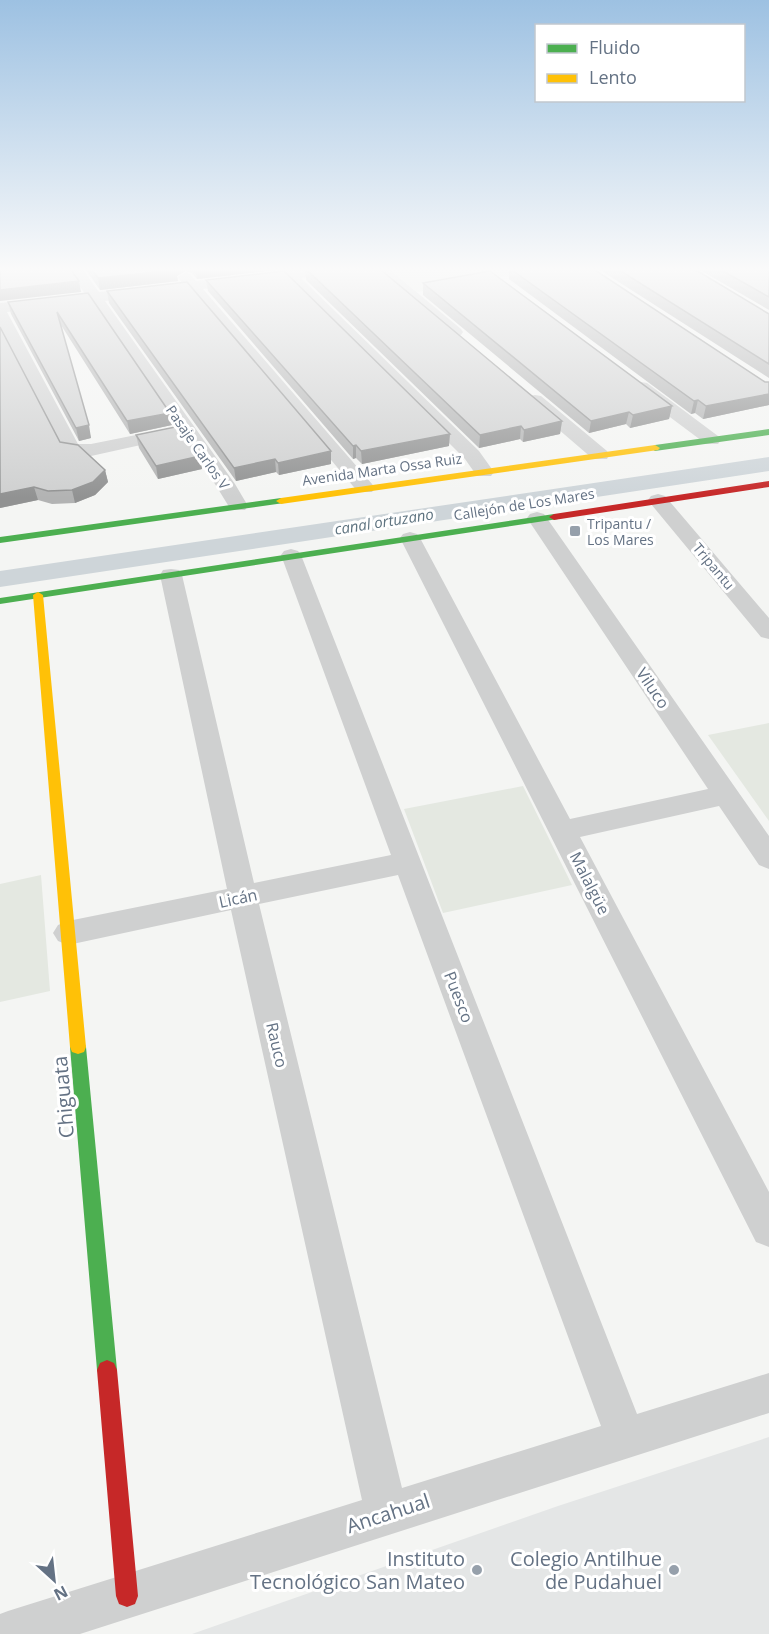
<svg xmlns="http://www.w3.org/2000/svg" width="769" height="1634" font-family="'Open Sans',sans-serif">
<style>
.built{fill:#e4e6e6}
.green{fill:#e4e8e1}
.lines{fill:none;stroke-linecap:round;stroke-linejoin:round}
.canal{fill:#ced5d9;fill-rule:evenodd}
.street{fill:#cfd0d0;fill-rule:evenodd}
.fast{fill:#4caf50;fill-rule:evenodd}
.slow{fill:#ffc107;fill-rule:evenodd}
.jam{fill:#c62828;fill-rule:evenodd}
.wall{fill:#b2b3b3}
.shaded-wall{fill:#919292}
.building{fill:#cfd0d0;stroke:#919292;stroke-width:1.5}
.poi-dot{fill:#96a0ab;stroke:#fff;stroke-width:2}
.labels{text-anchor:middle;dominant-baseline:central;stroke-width:6;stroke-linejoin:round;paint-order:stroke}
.far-street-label{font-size:14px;fill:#647284;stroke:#fff}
.far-poi-label{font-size:14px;fill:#647284;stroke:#fff;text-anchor:start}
.far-water-label{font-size:15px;font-style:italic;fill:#5f7481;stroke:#fff}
.street-label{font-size:16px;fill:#647284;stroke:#fff}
.near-street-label{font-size:20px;fill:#647284;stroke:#fff}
.near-poi-label{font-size:20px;fill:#647284;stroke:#fff;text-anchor:end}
</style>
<rect width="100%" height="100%" fill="#f4f5f3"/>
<!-- built -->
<path class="built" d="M769,1437V1634H192L558,1506Z"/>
<!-- green -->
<path class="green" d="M390,270H537L417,292Z
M769,723V821L708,735Z
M523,786L572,885L443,913L404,809Z
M41,875L50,991L0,1002V884Z"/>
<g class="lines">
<!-- canal -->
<path class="canal" d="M769,457V471L0,587V571Z"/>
<!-- street -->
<path class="street" d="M69,270H83L99,292L182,283L178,277L185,273L190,274L196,281L278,272L277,270H341L339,273L334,274L301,278L479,451L494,472L491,476H477L465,459L286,280L203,289L372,484L375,488L372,492H358L189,291L105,301L235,484L248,506L245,510H231L215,484L91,302L7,312L78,444H91L171,428L177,429L180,433L177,437L91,456L65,454L0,328V303L85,294Z
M375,270H390L461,329L463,332L461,335H449Z
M641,382L647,383L718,436L721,440L718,444H706L635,391L632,387L635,383Z
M535,395L541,396L607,451L609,455L607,459H593L529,404L526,400L529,396Z
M658,494L665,496L769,618V639L761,637L651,504L648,500L651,496Z
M537,512L544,514L769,836V869L759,865L719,806L580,837L769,1192V1247L756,1242L400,538L403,534L410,532L417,534L420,538L570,819L708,789L527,518L530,514Z
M291,549L298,551L301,555L637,1414L769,1373V1413L80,1634H0V1614L8,1611L362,1500L231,910L68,945L58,941L53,933L58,925L68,921L227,889L160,575L163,570L171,569L179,570L182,575L254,883L391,855L281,555L284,551ZM398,875L601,1426L402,1488L259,904Z"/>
<!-- fast -->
<path class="fast" d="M769,429V435L655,451L650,448L655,445Z
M281,498L286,501L284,503L0,543V537Z
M554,514L559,517L558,519L0,604V598Z
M78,1040L84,1042L86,1047L117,1370L114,1377L107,1380L100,1377L97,1370L70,1047L72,1042Z"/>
<!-- slow -->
<path class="slow" d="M655,445L660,448L658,450L281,504L276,501L281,498Z
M38,592L43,595L86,1047L84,1052L78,1054L72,1052L70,1047L33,595Z"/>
<!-- jam -->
<path class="jam" d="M769,481V487L554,520L549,517L554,514Z
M107,1360L114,1363L117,1370L138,1596L135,1604L127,1607L119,1604L116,1596L97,1370L100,1363Z"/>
</g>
<!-- wall -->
<path class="wall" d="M86,270H275L197,279L192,273L185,271L177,276L178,281L100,290Z
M305,270H381L562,421L560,434L523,442L520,439L479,448L306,280Z
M509,270H595L765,382H769V405L703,419L695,413L691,414L509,279Z
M600,270H696L769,314V378Z
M700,270H769V310Z
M206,280L449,446L362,464L356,458L353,459L208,291Z
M423,283L672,406L669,419L630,428L626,424L589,433L423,295Z
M107,291L331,464L279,475L276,472L236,481L109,303Z
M88,293L172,425L130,434L61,325L91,438L79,441L11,314L8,302Z
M0,327L60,442L105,470L108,482L95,495L75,503L52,504L38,500L0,508Z
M136,435L200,456L202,469L158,479L139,448Z"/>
<!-- shaded-wall -->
<path class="shaded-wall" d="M175,270H185V271L177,276L178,281L100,290L98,278Z
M196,270H275L197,279Z
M79,281L81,292L0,301V290Z
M769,394V405L703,419L706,406Z
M698,400L695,413L691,414L694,401Z
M672,406L669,419L630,428L633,415Z
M629,412L626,424L589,433L591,421Z
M170,413L172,425L130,434L127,421Z
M562,421L560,434L523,442L524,430Z
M89,425L91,438L79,441L76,428Z
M521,426L520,439L479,448L480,435Z
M450,434L449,446L362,464L361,451Z
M356,445V458L353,459V446Z
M331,451V464L279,475L278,463Z
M200,456L202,469L158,479L156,466Z
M275,459L276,472L236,481L234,468Z
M105,470L108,482L95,495L75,503L72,490Z
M34,487L38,500L0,508V494Z"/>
<!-- building -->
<path class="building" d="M0,270H71L79,281L0,290Z
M92,270H177L98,278Z
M307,270H381L562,421L524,430L521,426L480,435Z
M512,270H595L765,382H769V394L706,406L698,400L694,401Z
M619,270H696L769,314V364Z
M721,270H769V297Z
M284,271L450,434L361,451L356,445L353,446L206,280Z
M490,271L672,406L633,415L629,412L591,421L423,283Z
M187,282L331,451L278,463L275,459L234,468L107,291Z
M88,293L170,413L127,421L57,312L89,425L76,428L8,302Z
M0,327L60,442L78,445L105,470L93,482L72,490L48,491L34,487L0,494Z
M180,426L200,456L156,466L136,435Z"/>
<!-- sky -->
<linearGradient id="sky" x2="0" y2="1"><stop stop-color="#9dc1e2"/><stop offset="0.54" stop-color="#fafafa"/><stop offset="1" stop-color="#fafafa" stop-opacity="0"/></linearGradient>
<rect width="769" height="498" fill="url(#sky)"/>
<!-- markers -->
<g class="poi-dot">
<rect x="569" y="525" width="12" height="12" rx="3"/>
<circle cx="477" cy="1570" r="6"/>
<circle cx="674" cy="1570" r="6"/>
</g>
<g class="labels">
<!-- far-street labels -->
<g class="far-street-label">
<text transform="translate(198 447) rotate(55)">Pasaje Carlos V</text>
<text transform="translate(382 469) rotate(-8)">Avenida Marta Ossa Ruiz</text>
<text transform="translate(524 504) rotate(-9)">Callejón de Los Mares</text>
<text transform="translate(714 566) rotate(50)">Tripantu</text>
</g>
<!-- far-poi labels -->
<g class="far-poi-label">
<text x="587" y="523">Tripantu /<tspan x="587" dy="16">Los Mares</tspan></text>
</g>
<!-- far-water labels -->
<g class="far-water-label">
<text transform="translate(384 521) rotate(-9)">canal ortuzano</text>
</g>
<!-- street labels -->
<g class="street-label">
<text transform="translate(653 688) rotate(56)">Viluco</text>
<text transform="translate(590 883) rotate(63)">Malalgüe</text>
<text transform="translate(238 898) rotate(-12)">Licán</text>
<text transform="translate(459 997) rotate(69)">Puesco</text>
<text transform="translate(277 1045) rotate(77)">Rauco</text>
</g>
<!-- near-street labels -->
<g class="near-street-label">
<text transform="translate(63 1097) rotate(-95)">Chiguata</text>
<text transform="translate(388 1513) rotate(-18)">Ancahual</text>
</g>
<!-- near-poi labels -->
<g class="near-poi-label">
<text x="465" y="1558">Instituto<tspan x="465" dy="23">Tecnológico San Mateo</tspan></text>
<text x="662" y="1558">Colegio Antilhue<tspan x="662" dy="23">de Pudahuel</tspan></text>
</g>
</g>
<!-- legend -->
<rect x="535" y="24" width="210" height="78" fill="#ffffff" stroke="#c1c7ce" stroke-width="1.5"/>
<rect x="547" y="44" width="30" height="9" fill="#4caf50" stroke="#c1c7ce" stroke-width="1.5"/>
<text x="589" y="54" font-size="18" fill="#647284">Fluido</text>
<rect x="547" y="74" width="30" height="9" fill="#ffc107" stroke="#c1c7ce" stroke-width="1.5"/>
<text x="589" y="84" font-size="18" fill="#647284">Lento</text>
<!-- north arrow -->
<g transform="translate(54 1580) rotate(153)" stroke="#ffffff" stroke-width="4.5" paint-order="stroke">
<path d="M0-4.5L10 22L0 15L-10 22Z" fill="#647284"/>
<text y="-9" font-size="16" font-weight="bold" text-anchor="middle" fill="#647284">N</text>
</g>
</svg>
